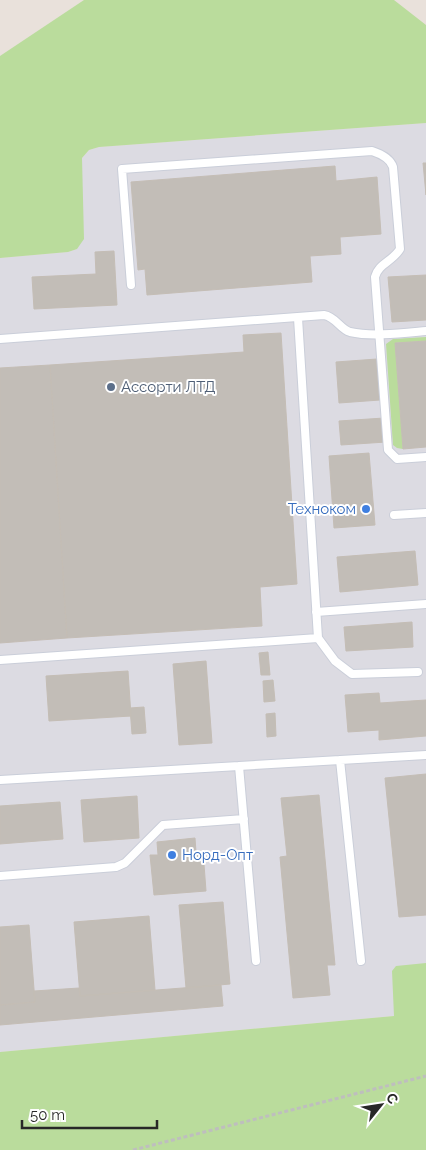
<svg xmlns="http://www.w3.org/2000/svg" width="426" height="1150" font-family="Raleway,sans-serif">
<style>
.industrial{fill:#dcdbe2}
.green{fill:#badc9c}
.building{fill:#c2bdb7;stroke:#c4bdb5}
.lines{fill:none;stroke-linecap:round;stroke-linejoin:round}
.lane-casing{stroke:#caced9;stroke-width:10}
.path{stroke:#bebebe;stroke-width:3;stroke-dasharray:4 2.5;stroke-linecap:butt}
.lane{stroke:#fff;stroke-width:8}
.service-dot{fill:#5c6f8a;stroke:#fff;stroke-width:2}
.shop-dot{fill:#3f7fe0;stroke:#fff;stroke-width:2}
.labels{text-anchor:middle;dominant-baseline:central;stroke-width:4;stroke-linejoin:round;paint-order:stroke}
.service-label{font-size:15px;fill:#4e5e75;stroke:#fff;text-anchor:start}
.shop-label{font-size:15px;fill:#366cbe;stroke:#fff;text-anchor:end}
</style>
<rect width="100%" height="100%" fill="#e9e1db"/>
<!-- industrial -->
<path class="industrial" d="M426,123V1013L0,1052V258L68,252L77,249L82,158L89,150L99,147Z"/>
<!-- green -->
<path class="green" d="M84,0H394L426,25V123L99,147L89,150L82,158L84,239L77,249L68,252L0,258V56Z
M426,337V341L395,343L403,449L397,448L393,445L386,344L393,339Z
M426,963V1150H0V1052L394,1016L392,971L396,966Z"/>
<!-- building -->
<path class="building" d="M423,163H426V195Z
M335,166L336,181L377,177L381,234L340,237L341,254L310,256L312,282L147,295L145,269L138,270L131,182Z
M114,251L117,305L34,309L32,277L96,274L95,252Z
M426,275V320L392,322L388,277Z
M281,333L297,584L260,587L262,626L67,638L50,365L244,352L243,335Z
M426,341V447L403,449L395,343Z
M377,359L380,400L339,403L336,362Z
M50,365L67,638L0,643V368Z
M384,418L386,442L341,445L339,421Z
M369,453L375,525L334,528L329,456Z
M415,551L418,585L340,592L337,557Z
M412,622L413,647L346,651L344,627Z
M268,652L270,675H261L259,653Z
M206,661L212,743L179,745L173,664Z
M128,671L131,716L49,721L46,676Z
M273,680L275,701L264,702L263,681Z
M379,693L380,703L426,700V736L379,740V730L348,732L345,695Z
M144,707L146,733L132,734L130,708Z
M275,713L276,736L267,737L266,714Z
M426,774V915L399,917L385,778Z
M319,795L335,965H327L330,995L293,998L280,857L287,856L281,798Z
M137,796L139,838L84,842L81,800Z
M60,802L63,839L0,844V806Z
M195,838L196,852L203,851L206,891L154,895L150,855H158L157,842Z
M223,902L230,984L186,988L179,905Z
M149,916L155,990L80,996L74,922Z
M29,925L35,1002L0,1005V927Z
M221,985L223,1006L0,1025V1005L35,1002L34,991L79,988L80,996Z"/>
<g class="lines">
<!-- lane casing -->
<g class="lane-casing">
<path id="lane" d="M131,285L122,169L372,151C381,154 390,158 393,167L400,249C393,261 378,264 375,277L388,450L397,459L426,457
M0,339L324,315C336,317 340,329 350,332C372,337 404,333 426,331
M394,515L426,513
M316,612L426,604
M318,638L335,661L352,674L418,672
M0,660L318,638L298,318
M340,760L361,961
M239,766L256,961
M0,780L426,755
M0,876L116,867L125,863L163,825L244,819"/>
</g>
<!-- path -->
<path class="path" d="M133,1150L426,1076"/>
<!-- lane -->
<use href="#lane" class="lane"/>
</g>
<!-- markers -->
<circle class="service-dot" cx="111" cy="387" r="5"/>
<g class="shop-dot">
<circle cx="366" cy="509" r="5"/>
<circle cx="172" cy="855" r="5"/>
</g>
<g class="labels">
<!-- service labels -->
<g class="service-label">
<text x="121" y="387">Ассорти ЛТД</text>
</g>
<!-- shop labels -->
<g class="shop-label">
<text x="356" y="509">Техноком</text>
<text x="182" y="855" text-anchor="start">Норд-Опт</text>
</g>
</g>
<!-- north arrow -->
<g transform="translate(381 1105) rotate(60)" stroke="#ffffff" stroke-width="4" paint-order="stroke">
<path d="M0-4L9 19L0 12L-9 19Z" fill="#282828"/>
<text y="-8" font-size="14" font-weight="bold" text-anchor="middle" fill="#282828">С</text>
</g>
<!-- scale -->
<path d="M22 1120v8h135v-8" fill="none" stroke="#282828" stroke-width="2.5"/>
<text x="30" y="1120" font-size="15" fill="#282828" stroke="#ffffff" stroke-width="4" paint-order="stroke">50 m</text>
</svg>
